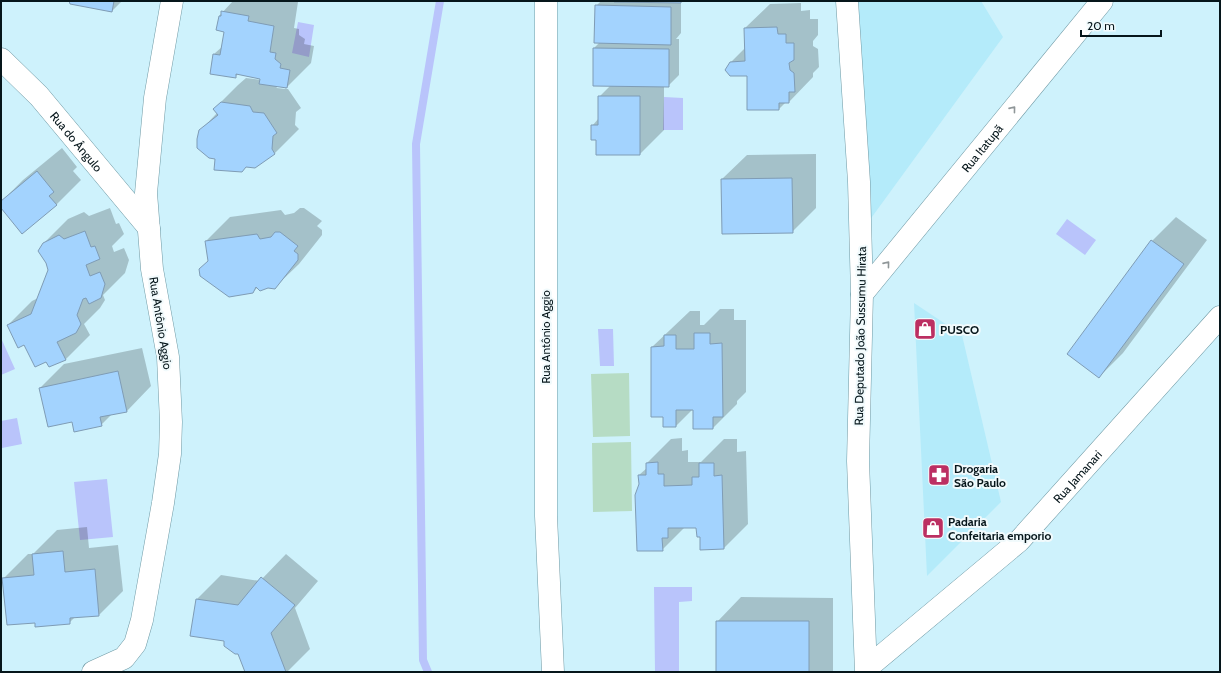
<svg xmlns="http://www.w3.org/2000/svg" width="1221" height="673" font-family="Cabin,sans-serif">
<style>
.built{fill:#b4ebfa}
.green{fill:#b6dcc4}
.water{fill:#b9c4fb}
.shadow{fill:#0003;fill-rule:evenodd}
.lines{fill:none;stroke-linecap:round;stroke-linejoin:round}
.stream{stroke:#b9c4fb;stroke-width:8}
.building{fill:#a3d3fe;stroke:#7f9cb5}
.minor-casing{stroke:#6e99a4;stroke-width:23}
.major-casing{stroke:#6e99a4;stroke-width:23}
.minor{stroke:#fff;stroke-width:22}
.major{stroke:#fff;stroke-width:22}
.oneway{stroke:#8f9698}
.labels{text-anchor:middle;dominant-baseline:central;stroke-width:4;stroke-linejoin:round;paint-order:stroke}
.street-label{font-size:12px;fill:#06161b;stroke:#f1fafc}
.poi-label{font-size:12px;font-weight:bold;fill:#06161b;stroke:#f1fafc;text-anchor:start}
</style>
<rect width="100%" height="100%" fill="#cef2fc"/>
<!-- built -->
<path class="built" d="M853,1H981L1003,37L869,221Z
M914,303L962,335L1001,502L927,576Z"/>
<!-- green -->
<path class="green" d="M629,373L630,436L593,437L591,374Z
M631,442L632,511L593,512L592,443Z"/>
<!-- water -->
<path class="water" d="M298,22L314,25L309,57L292,53Z
M664,97L683,98V130H663Z
M1067,219L1096,240L1085,255L1056,234Z
M598,329H613L614,366H600Z
M1,338L15,369L1,375Z
M17,418L22,444L2,448L1,421Z
M107,479L113,537L80,540L74,482Z
M654,587H692V601L679,602V672H655Z"/>
<!-- shadow -->
<path class="shadow" d="M70,1H122L112,11Z
M233,1L298,2L294,28L299,29V35L305,39L304,44L314,46L311,63L285,89H288L301,108L296,112L295,125L299,129L275,153L255,167L247,166L242,171L216,159L200,131L217,113L214,109L238,85L246,78L261,80V78L238,74L235,77L214,54L223,46L225,31L219,16ZM275,85L285,87V89L277,88Z
M601,1H682L681,2V33L676,39H679V75L668,86H664V130L640,154L597,139L592,126L599,118V97L611,85L594,48L600,42L596,6Z
M801,3V11L810,10V19H818V35L813,41V46L818,49L819,67L813,73V77L789,102H786L779,109H748V75L731,62L746,47L745,28L770,4Z
M62,148L77,167L73,171L81,180L56,205L1,207V202L23,180Z
M816,154V208L792,232L722,179L747,155Z
M110,208L116,224L119,223L124,234L112,246L114,252L124,248L129,260L125,273L103,295L105,300L100,308L84,324L90,335L66,359L47,360L24,344L8,325L32,301L38,298L49,270L43,244L68,219L84,212L89,216Z
M300,208H304L322,221L317,226L322,230V235L299,264L274,288L258,287L252,293L209,260L206,241L230,217L281,210L285,215L294,213Z
M1176,217L1207,240L1123,353L1099,377L1152,241Z
M720,309H734V320H746V392L737,401V404L713,428H694V408L676,426L664,416H652V347L690,311H700V325H704Z
M142,348L151,386L127,411L112,414L101,425L73,420L40,388L64,364Z
M682,438V451L688,450V462H701L724,439H737V452L746,451L748,524L724,548L701,536L697,527H685L662,550L640,484L639,475L647,468V463L671,439Z
M87,527L89,548L118,545L123,591L99,615L75,617L69,623L36,622L3,579L28,554H33L57,530Z
M286,554L318,581L295,608L310,649L287,672H246L239,653L225,640L191,635L197,599L221,575L260,581Z
M741,597L833,598V672H717V622Z"/>
<g class="lines">
<!-- stream -->
<path class="stream" d="M428,672L423,660L416,144L440,1"/>
</g>
<!-- building -->
<path class="building" d="M69,1H114L112,12L70,4Z
M614,1H681V3L614,2Z
M595,5L671,7V45L594,43Z
M221,11L249,16L248,21L274,26L270,52L276,53L275,59L281,64L280,68L290,70L287,88L259,84L260,79L236,74V78L210,74L213,54L220,55L224,32L216,30L219,16H221Z
M777,27L778,34H786V43H794V60L789,63L790,70L794,73L795,92H789V103H779V110H747V76H730L725,70L730,62L745,61L744,28Z
M593,48L669,49V87L593,86Z
M598,96H640V155H596V140H591V125H598Z
M221,102L250,106L253,112L264,113L277,133L273,136L272,149L275,154L255,168L246,167L242,172L214,170L215,159L209,158L197,148V139L199,130L218,115L213,109Z
M37,171L54,192L49,196L57,205L22,234L1,208V201Z
M792,178L793,233L722,234L721,179Z
M85,231L91,247L95,246L100,259L86,265L90,276L100,272L105,284L101,298L89,304L86,298L83,299L77,315L81,324L76,333L57,342L66,360L49,367L46,362L35,367L24,345L18,348L7,325L31,314L48,270L46,263L38,251L43,243L59,235L64,239Z
M275,232H280L298,246L294,251L298,254V260L275,289L268,288L260,291L256,287L253,293L229,297L200,276L199,269L208,261L205,241L257,234L260,239L271,237Z
M1151,240L1184,264L1099,378L1067,354Z
M694,333H710V344L722,343L723,417H713V429H693V410H676V427H663V417H651V347L664,346V335H676V349H694Z
M118,371L127,412L100,417L102,426L74,432L72,422L48,427L39,388Z
M658,462V474H664V486L692,485V477H699V463H714V476L722,475L724,549L700,550V537H697L696,528H668V538H662L663,551H637L635,495L639,484L638,475H646V463Z
M63,551L65,572L95,569L99,616L70,618V624L35,627V623L7,625L2,578L34,575L32,554Z
M261,577L295,605L271,633L286,672H245L238,654H235L224,646V641L190,636L196,599L238,605Z
M716,621H809V672H716Z"/>
<g class="lines">
<!-- minor casing -->
<g class="minor-casing">
<g id="minor">
<path d="M546,1V516L553,672"/>
<path id="s1" d="M1,59L39,96L149,228"/>
<path id="s2" d="M862,294L1102,1"/>
<path id="s3" d="M867,668L1019,541L1220,317"/>
<path d="M93,672L124,658L135,644L142,620L163,503L170,454L171,422L168,357L152,269L146,193L155,98L172,1"/>
</g>
</g>
<!-- major casing -->
<g class="major-casing">
<path id="major" d="M847,1L859,182L862,294L858,461L866,672"/>
</g>
<!-- minor -->
<use href="#minor" class="minor"/>
<!-- major -->
<use href="#major" class="major"/>
</g>
<!-- one-way arrows -->
<defs><path id="oneway-chevron" d="M-2-3.5L2.5 0L-2 3.5" fill="none" stroke-width="1.6" stroke-linecap="round" stroke-linejoin="round"/></defs>
<g class="oneway">
<use href="#oneway-chevron" transform="translate(1013 109) rotate(-51)"/>
<use href="#oneway-chevron" transform="translate(887 264) rotate(-51)"/>
</g>
<!-- icons -->
<defs>
<g id="shop-square" transform="scale(1.15)"><rect x="-9" y="-9" width="18" height="18" rx="4" fill="#bc2f62" stroke="#f1fafc"/><path d="M-5-2.5h2.3a2.7 3.5 0 0 1 5.4 0H5L5.5 6h-11ZM-1.5-2.5h3a1.5 2.3 0 0 0-3 0Z" fill="#fff"/></g>
<g id="pharmacy-square" transform="scale(1.15)"><rect x="-9" y="-9" width="18" height="18" rx="4" fill="#bc2f62" stroke="#f1fafc"/><path d="M-2-6h4v4h4v4h-4v4h-4v-4h-4v-4h4Z" fill="#fff"/></g>
</defs>
<g fill-rule="evenodd">
<use href="#shop-square" x="925" y="329"/>
<use href="#pharmacy-square" x="939" y="475"/>
<use href="#shop-square" x="933" y="528"/>
</g>
<g class="labels">
<!-- street labels -->
<g class="street-label">
<text stroke="none"><textPath href="#s1" startOffset="112">Rua do Ângulo</textPath></text>
<text stroke="none"><textPath href="#s2" startOffset="189">Rua Itatupã</textPath></text>
<text transform="translate(161 323) rotate(81)">Rua Antônio Aggio</text>
<text transform="translate(860 336) rotate(-89)">Rua Deputado João Sussumu Hirata</text>
<text transform="translate(545 337) rotate(-90)">Rua Antônio Aggio</text>
<text stroke="none"><textPath href="#s3" startOffset="285">Rua Jamanari</textPath></text>
</g>
<!-- poi labels -->
<g class="poi-label">
<text x="940" y="329">PUSCO</text>
<text x="954" y="468">Drogaria<tspan x="954" dy="14">São Paulo</tspan></text>
<text x="948" y="521">Padaria<tspan x="948" dy="14">Confeitaria emporio</tspan></text>
</g>
</g>
<!-- border -->
<rect width="1221" height="673" fill="none" stroke="#06161b" stroke-width="4"/>
<!-- scale -->
<path d="M1081 30v6h80v-6" fill="none" stroke="#06161b" stroke-width="2"/>
<text x="1087" y="30" font-size="12" fill="#06161b" stroke="#f1fafc" stroke-width="3" paint-order="stroke">20 m</text>
</svg>
